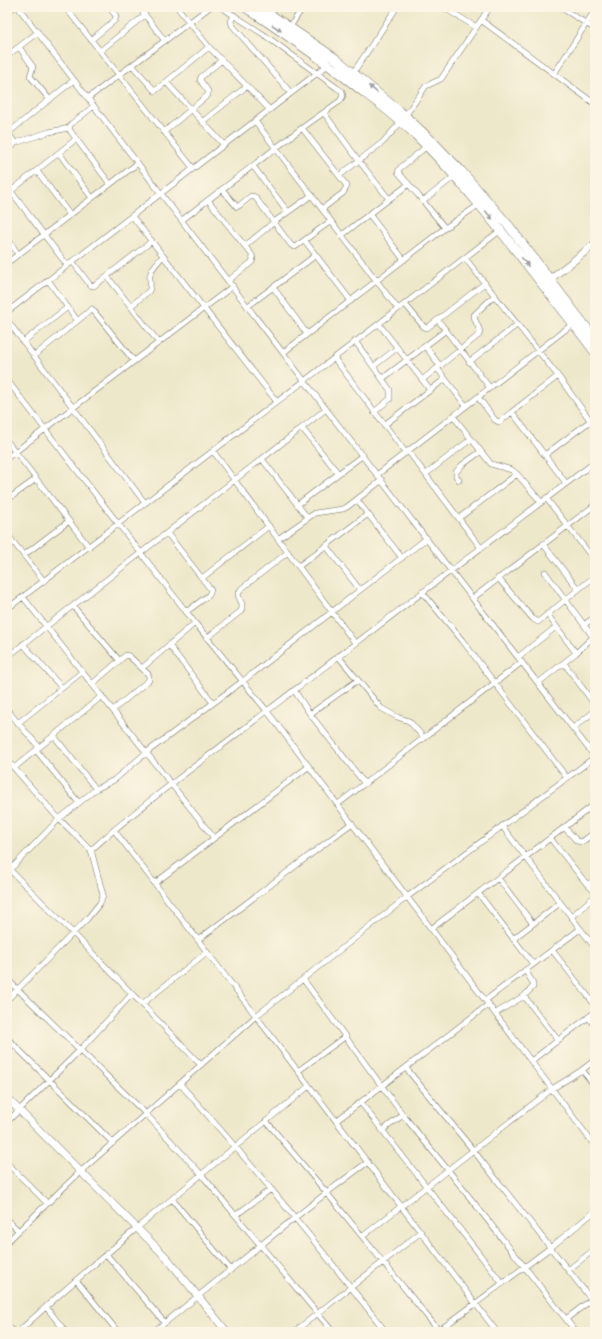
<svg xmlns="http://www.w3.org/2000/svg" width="602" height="1339" font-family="'Patrick Hand',sans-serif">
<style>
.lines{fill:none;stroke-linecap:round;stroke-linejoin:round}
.street-casing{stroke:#6f6d63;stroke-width:6}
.secondary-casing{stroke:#6f6d63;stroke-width:8}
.highway-casing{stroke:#6f6d63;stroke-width:10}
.street{stroke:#fff;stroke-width:5}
.secondary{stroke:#fff;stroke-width:7}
.highway{stroke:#fff;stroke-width:9}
.oneway{fill:#a0a0a0}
</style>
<rect width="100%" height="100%" fill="#fcf5e5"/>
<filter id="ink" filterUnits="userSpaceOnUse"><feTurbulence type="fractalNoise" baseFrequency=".025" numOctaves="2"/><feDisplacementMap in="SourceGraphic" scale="8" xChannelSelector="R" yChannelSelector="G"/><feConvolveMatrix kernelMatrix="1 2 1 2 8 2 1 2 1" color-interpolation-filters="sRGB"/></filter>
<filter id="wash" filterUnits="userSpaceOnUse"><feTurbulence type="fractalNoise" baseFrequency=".012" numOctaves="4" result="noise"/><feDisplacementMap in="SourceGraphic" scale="16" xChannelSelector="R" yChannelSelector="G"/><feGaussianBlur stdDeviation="0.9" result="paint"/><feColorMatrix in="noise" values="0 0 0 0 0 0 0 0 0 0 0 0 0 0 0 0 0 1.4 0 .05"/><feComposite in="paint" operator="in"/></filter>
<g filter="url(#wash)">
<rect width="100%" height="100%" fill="#eee8cb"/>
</g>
<g filter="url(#ink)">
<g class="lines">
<!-- street casing -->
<g class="street-casing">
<path id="street" d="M18,7L326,409L595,757
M65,7L193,168
M139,7L165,41
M177,7L209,47L270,110
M443,7L476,27
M560,7L595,29
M7,13L14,7
M234,15L231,21L232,25L291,93
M481,20L595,104
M290,27L303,7
M91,40L115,20L116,16L109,7
M19,47L33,67L30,76L50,100
M100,51L145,15
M7,56L38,32
M132,65L155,91L209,47
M353,73L397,7
M554,74L595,10
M166,82L224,145
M88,98L210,7
M94,106L71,124L69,128L71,132L110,184
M324,113L359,161L389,199
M405,116L426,86L441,79L490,7
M255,121L398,309
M202,122L247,86
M302,128L347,186L343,193L322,209
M7,131L15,143L13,146L7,151
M164,132L208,95V91L200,80L201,77L222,60
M8,133L74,80
M15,143L49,132L69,128
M427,146L400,168L398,172L418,195L445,228
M59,153L92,198
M253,166L288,212
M37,171L70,215
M339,176L383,142L401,122
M7,186L67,265
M222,189L237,207L240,205L251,196L255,197L291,245L295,247L331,221
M11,191L76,139
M208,200L252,255L253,259L252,262L229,280
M423,201L455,176
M369,214L404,260
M132,216L277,402
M182,220L302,128L340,101L343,96L342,91L337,88L263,34L221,7
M342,235L409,184
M7,238L18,254
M305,241L351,301
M245,246L274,222L312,195
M465,258L558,376
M72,261L90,285L94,286L152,241
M7,263L138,163
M107,276L159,343
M48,280L77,320
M273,287L307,334
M405,304L424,327L427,328L485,283
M131,306L149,291C152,285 149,281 150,275C151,268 159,261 163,256
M248,306L316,255
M7,312L329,64
M7,320L145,503
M438,320L490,388
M379,324L430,390
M355,341L390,390V399L374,412
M23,342L68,307
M426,347L440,366
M284,352L445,228L480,204
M34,356L92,309L134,361
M334,358L406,453
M469,362L518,324
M374,366L397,348
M437,368L466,406
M382,379L446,330
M7,380L195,623L267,711L595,1146
M422,380L479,335L480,332C479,326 474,321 474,315L495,295
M478,397L495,420L499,422L558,376L595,427
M512,412L566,483
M453,416L491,464L512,470L517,474L541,502
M384,425L445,379
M302,428L338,473
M7,441L89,547
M213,451L355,643
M408,451L481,548
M545,455L590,421
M7,458L233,286
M262,459L307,517
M378,474L574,323
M426,474L471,439
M459,480L456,476V472L462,465L480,452
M546,498L595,561
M7,500L36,479
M357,500L402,558
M297,505L363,455
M459,518L517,474
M167,533L211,590L209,595L186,612
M7,534L44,581
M278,539L315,513L343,509L347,507L382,480
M543,544L578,589
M326,546L360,590
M24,555L69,521
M299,566L368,514
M202,578L269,526
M498,578L533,619L538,622L595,576
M422,592L462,640L567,778
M23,597L214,838
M473,598L595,505
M73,606L119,660
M7,609L501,230
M547,614L576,653
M585,624L595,617
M207,638L241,611C244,604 240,601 238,595L241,589L288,552
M23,644L62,688
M169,645L213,703
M338,656L381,708L397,717L409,721L424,738
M7,657L326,409
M518,657L556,627
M564,663L595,705
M142,668L195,623
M538,683L576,653L593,637L545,572
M92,684L126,655L129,656L148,674L149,677V680L113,710
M294,690L310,714L365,784
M7,709L18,723L82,672
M310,714L358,680
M18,723L39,747
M573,728L595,711
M54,736L96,789
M36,750L79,803
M7,760L59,819L91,850L103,895L100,903L87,919L7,1000
M14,768L102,696
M338,804L522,662
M502,826L595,948
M564,827L577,841L582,842L595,832
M114,830L497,1332
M550,838L586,883L588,885L595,879
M91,850C147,800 208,757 267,711C376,628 485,544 595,462
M7,867L74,934L201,1065
M7,873L59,819L96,789L114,780L147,752L243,681L427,538
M498,878L533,924
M155,883L308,767
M588,885L595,892
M478,893L533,964
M571,917L595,896
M431,929L595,804
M513,939L560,903
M198,940L352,823
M552,950L595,1005
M7,979L146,1114L201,1174L333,1332
M303,979L403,1115L448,1170L576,1332
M524,996L558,1040
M486,1000L580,929
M142,1004L207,952
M496,1013L524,996L533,987V983L525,970
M588,1017L595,1025
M7,1038L113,1143
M531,1061L595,1012
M406,1068L473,1150L595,1304
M582,1070L595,1086
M298,1071L346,1036
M180,1084C252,1164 320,1247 386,1332
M361,1103L502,1283
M266,1121L326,1192L440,1332
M336,1121L489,1004
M7,1122L80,1050L132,994
M383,1130L403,1115
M7,1163L47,1203
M172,1199L231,1270
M236,1215L271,1189
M7,1220L18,1230
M363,1236L552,1089L582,1070L595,1060
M7,1242L80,1172L256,1016L407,897L595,757
M106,1254L165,1323
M568,1270L595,1249
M76,1280L118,1332
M46,1307L66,1332
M566,1319L591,1300
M7,1326L14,1332
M18,1332C112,1246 211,1167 309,1086
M153,1332C225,1276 294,1215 368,1162
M294,1332L421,1232
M437,1332L550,1248L595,1211"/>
</g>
<!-- secondary casing -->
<g class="secondary-casing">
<path id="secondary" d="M550,279L595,244
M7,1098L167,1258L227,1332"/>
</g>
<!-- highway casing -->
<g class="highway-casing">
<path id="highway" d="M245,7C286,34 326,62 365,93C383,106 400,120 416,135C459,177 495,223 532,271C553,298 574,324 595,352
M259,7L336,59L405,116L434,143L461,171L509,226L595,339"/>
</g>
<!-- street -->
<use href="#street" class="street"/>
<!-- secondary -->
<use href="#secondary" class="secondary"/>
<!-- highway -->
<use href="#highway" class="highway"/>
</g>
<!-- one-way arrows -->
<defs><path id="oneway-solid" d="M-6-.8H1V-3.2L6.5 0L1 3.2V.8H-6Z"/></defs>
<g class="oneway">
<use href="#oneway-solid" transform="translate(277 28) rotate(33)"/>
<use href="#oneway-solid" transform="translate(373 89) rotate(-140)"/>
<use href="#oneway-solid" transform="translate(489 215) rotate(50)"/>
<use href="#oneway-solid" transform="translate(525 262) rotate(53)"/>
</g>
</g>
<!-- margin -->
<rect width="602" height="1339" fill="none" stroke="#fcf5e5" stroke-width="24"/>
</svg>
